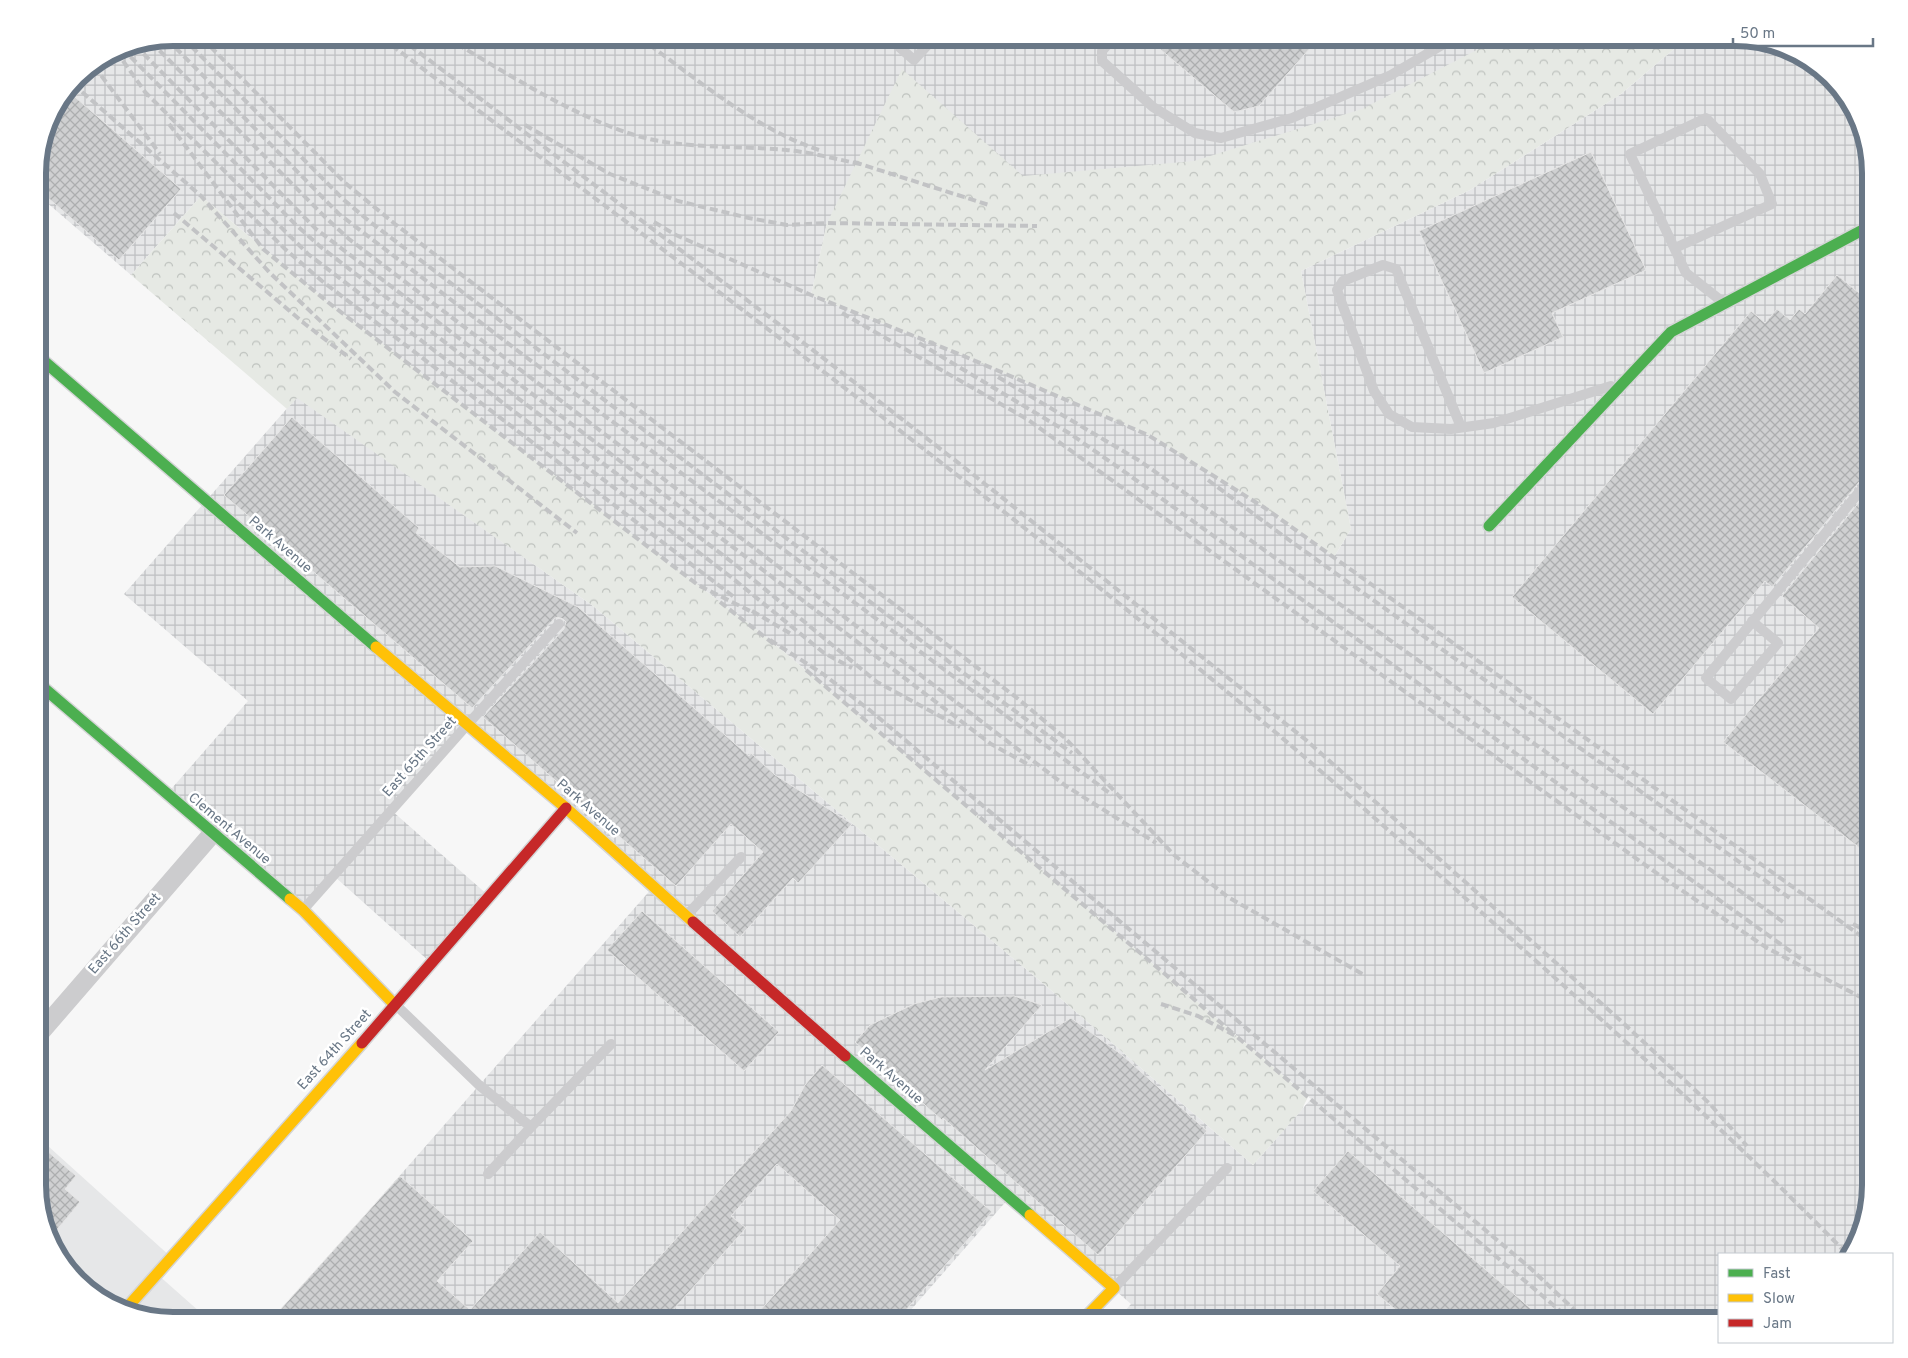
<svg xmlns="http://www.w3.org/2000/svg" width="1908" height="1358" font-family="Overpass,sans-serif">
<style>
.built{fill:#e6e7e8}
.industrial{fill:url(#industrial-grid)}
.forest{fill:url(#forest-crowns)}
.building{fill:url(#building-cross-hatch);stroke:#e6e6e6}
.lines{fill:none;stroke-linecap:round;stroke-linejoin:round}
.fast-casing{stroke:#d4d5d6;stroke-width:14}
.slow-casing{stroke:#d4d5d6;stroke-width:14}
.jam-casing{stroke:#d4d5d6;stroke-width:14}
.lane{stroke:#ccccce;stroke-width:10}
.street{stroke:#ccccce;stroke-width:19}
.fast{stroke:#4caf50;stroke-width:11}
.slow{stroke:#ffc107;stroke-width:11}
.jam{stroke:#c62828;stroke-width:11}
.rail{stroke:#c2c3c5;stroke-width:4;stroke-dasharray:8 4;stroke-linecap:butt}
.labels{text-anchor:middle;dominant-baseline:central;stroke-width:5;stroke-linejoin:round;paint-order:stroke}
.street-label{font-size:14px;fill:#697786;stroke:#fff}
.rim{fill:none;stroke:#697786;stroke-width:6}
</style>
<defs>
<pattern id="industrial-grid" width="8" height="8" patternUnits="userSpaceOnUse" patternTransform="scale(1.25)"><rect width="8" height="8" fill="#e6e7e8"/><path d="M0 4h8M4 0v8" fill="none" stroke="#bec0c2"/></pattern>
<pattern id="forest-crowns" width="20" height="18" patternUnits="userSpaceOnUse" patternTransform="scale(1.25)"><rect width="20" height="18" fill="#e6e9e4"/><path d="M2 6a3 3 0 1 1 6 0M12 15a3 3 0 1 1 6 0" fill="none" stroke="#bec2be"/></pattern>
<pattern id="building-cross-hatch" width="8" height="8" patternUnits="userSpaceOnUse" patternTransform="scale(1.25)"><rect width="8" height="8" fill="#cfd0d1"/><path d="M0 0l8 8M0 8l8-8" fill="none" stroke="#acaeaf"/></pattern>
</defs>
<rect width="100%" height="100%" fill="#f7f7f7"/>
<!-- built -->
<path class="built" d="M38,1137L171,1257L157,1274L209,1320H173L129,1313L91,1293L55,1253L38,1194Z"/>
<!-- industrial -->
<path class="industrial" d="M173,38H1594L1434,133L827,223L811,295L959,354L1148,435L1265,508L1334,557L1351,529L1301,271L1470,190L1621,94L1687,38H1735L1778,45L1817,65L1856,113L1870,173V1185L1863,1229L1850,1254H1719V1320H1117L1131,1304L1009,1198L902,1320H273L653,887L467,725L391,810L489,896L431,963L334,876L303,910L166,795L248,701L124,594L297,397L593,606L1046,986L1253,1165L1311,1099L1165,974L770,640L329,303L201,196L131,275L38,195V164L48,121L77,77L121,48Z"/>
<!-- forest -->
<path class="forest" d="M1500,38H1687L1621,94L1470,190L1301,271L1351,529L1334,557L1265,508L1148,435L959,354L811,295L827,223L902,69L1023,176L1194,161L1362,109Z
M201,196L329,303L770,640L1165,974L1308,1097L1301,1111L1253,1165L1046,986L593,606L297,398L287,409L131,275Z"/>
<!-- building -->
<path class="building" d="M1147,38H1319L1259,106L1234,112Z
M68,91L181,189L119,260L38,189V164L48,121Z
M1591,152L1646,270L1552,313L1563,337L1484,373L1419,231Z
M1837,275L1870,302V472L1865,475L1772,587L1765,581L1653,714L1512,597L1751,311L1765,323L1777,309L1790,320L1799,309L1805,314Z
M292,417L419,528L416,533L460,567L495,566L578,607L749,756L751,753L775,775L852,824L798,883L793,878L740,937L712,911L763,852L731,824L676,886L483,717L564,629L566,622L563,619L557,617L554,619L472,708L224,495Z
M1870,489V856L1723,742L1819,628L1782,596Z
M642,911L779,1032L744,1071L607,950Z
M1014,996L1042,1005L985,1070L1071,1018L1122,1055L1207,1131L1098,1255L943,1118L942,1120L935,1114L855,1042L870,1025L914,1004L941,997Z
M822,1065L992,1212L897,1320H752L840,1220L777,1164L731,1216L746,1228L664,1320H271L400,1176L473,1241L437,1281L470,1310L540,1232L618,1303L791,1111L805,1085Z
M38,1143L76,1176L65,1189L80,1202L55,1232L47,1226L38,1194Z
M1348,1151L1544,1320H1408L1377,1294L1400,1266L1313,1191Z"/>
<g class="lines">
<!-- fast casing -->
<g class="fast-casing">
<path id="fast" d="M38,356L376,647
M1489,526L1671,332L1870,226
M38,683L290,899
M845,1056L1030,1215"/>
</g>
<!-- slow casing -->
<g class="slow-casing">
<path id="slow" d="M376,647L566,808L693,922
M290,899L303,910L395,1005
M1030,1215L1114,1288L1083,1320
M124,1311L362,1043"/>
</g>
<!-- jam casing -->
<g class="jam-casing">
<path id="jam" d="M693,922L845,1056
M362,1043L566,808"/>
</g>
<!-- lane -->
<path class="lane" d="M889,38L914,60L934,38
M1113,38L1102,51V61L1153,107L1195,133L1221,138L1292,118L1391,75L1454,38
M1675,248L1772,204L1760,174L1706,118L1630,154L1686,273L1724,303
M1461,427L1396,269L1383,265L1343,281L1337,290L1374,391L1389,414L1412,427L1451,429L1494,423L1611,386
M1752,621L1778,643L1731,699L1706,678L1870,479
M303,910L467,725L559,624
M687,915L741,857
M396,1005L479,1085L531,1127L488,1174
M531,1127L611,1044
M1115,1287L1227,1168"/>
<!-- street -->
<path class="street" d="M38,1035L212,834"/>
<!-- fast -->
<use href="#fast" class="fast"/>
<!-- slow -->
<use href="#slow" class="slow"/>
<!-- jam -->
<use href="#jam" class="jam"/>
<!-- rail -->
<path class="rail" d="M183,38L344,200L369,221L969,677L1072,753
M202,38L344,182L395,224L1017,698L1065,738L1174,855L1228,897L1364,975
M382,38C670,255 960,470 1237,700C1326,774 1412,851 1498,927C1617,1033 1736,1140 1847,1254
M400,38L805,344L965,468L1306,740L1620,1020L1710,1104L1747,1146
M447,38C503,71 566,112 628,133C678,150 733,145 786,150C810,152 836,159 860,164
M640,38C696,78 753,128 819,150
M167,39L339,214L518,351L1112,795
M151,42L326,218L349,239L1066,786L1156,843
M135,45L316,229L991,744L1031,766
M122,48L296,225L322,248L737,566L877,682L960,727
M116,51L148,96
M94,66L160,154
M73,84L201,196L269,272L395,392L577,533
M144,91L308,254L731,577L824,653L852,668
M169,124L263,249L329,303L698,585L756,614
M525,125L610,174L678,201L749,218L787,225L827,223L1037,226
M854,162L989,205
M230,195L285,249L322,281L734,597
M174,213L305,324L351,359
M654,222L676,235L811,295L959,354L1148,435L1265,508L1861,936L1870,945
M842,313L1027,419L1662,877L1767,948L1870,1002
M919,343L1069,433L1122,470L1804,961
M998,377L1140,461L1786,924
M1208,480L1278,532L1791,899
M720,602L775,645
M752,611L793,635
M770,640L823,674L872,712L1529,1267L1585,1320
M806,670L1165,974L1236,1036
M1853,924L1870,933
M1161,1004L1198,1016L1236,1036L1571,1320"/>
</g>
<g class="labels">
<!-- street labels -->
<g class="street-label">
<text transform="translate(280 545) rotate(41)">Park Avenue</text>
<text transform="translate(420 757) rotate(-48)">East 65th Street</text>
<text transform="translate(588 808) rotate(41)">Park Avenue</text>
<text transform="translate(229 829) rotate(40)">Clement Avenue</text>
<text transform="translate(125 934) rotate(-49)">East 66th Street</text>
<text transform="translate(335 1050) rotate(-48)">East 64th Street</text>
<text transform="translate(891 1076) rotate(41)">Park Avenue</text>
</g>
</g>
<!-- crop -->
<path d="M0 0H1908V1358H0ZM173 46H1735A127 127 0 0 1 1862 173V1185A127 127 0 0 1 1735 1312H173A127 127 0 0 1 46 1185V173A127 127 0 0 1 173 46Z" fill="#fff" fill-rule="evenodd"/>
<path class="rim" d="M173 46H1735A127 127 0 0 1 1862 173V1185A127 127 0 0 1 1735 1312H173A127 127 0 0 1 46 1185V173A127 127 0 0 1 173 46Z"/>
<!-- legend -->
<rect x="1718" y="1253" width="175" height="90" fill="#ffffff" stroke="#c3c9cf"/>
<rect x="1728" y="1269" width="25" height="8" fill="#4caf50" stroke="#c3c9cf"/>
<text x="1763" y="1278" font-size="15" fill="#697786">Fast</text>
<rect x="1728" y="1294" width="25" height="8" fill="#ffc107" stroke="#c3c9cf"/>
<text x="1763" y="1303" font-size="15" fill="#697786">Slow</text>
<rect x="1728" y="1319" width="25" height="8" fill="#c62828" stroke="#c3c9cf"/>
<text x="1763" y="1328" font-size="15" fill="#697786">Jam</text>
<!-- scale -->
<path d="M1733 38v8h140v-8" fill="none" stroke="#697786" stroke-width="2.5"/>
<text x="1740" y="38" font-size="15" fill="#697786" stroke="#ffffff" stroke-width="4" paint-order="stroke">50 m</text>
</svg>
